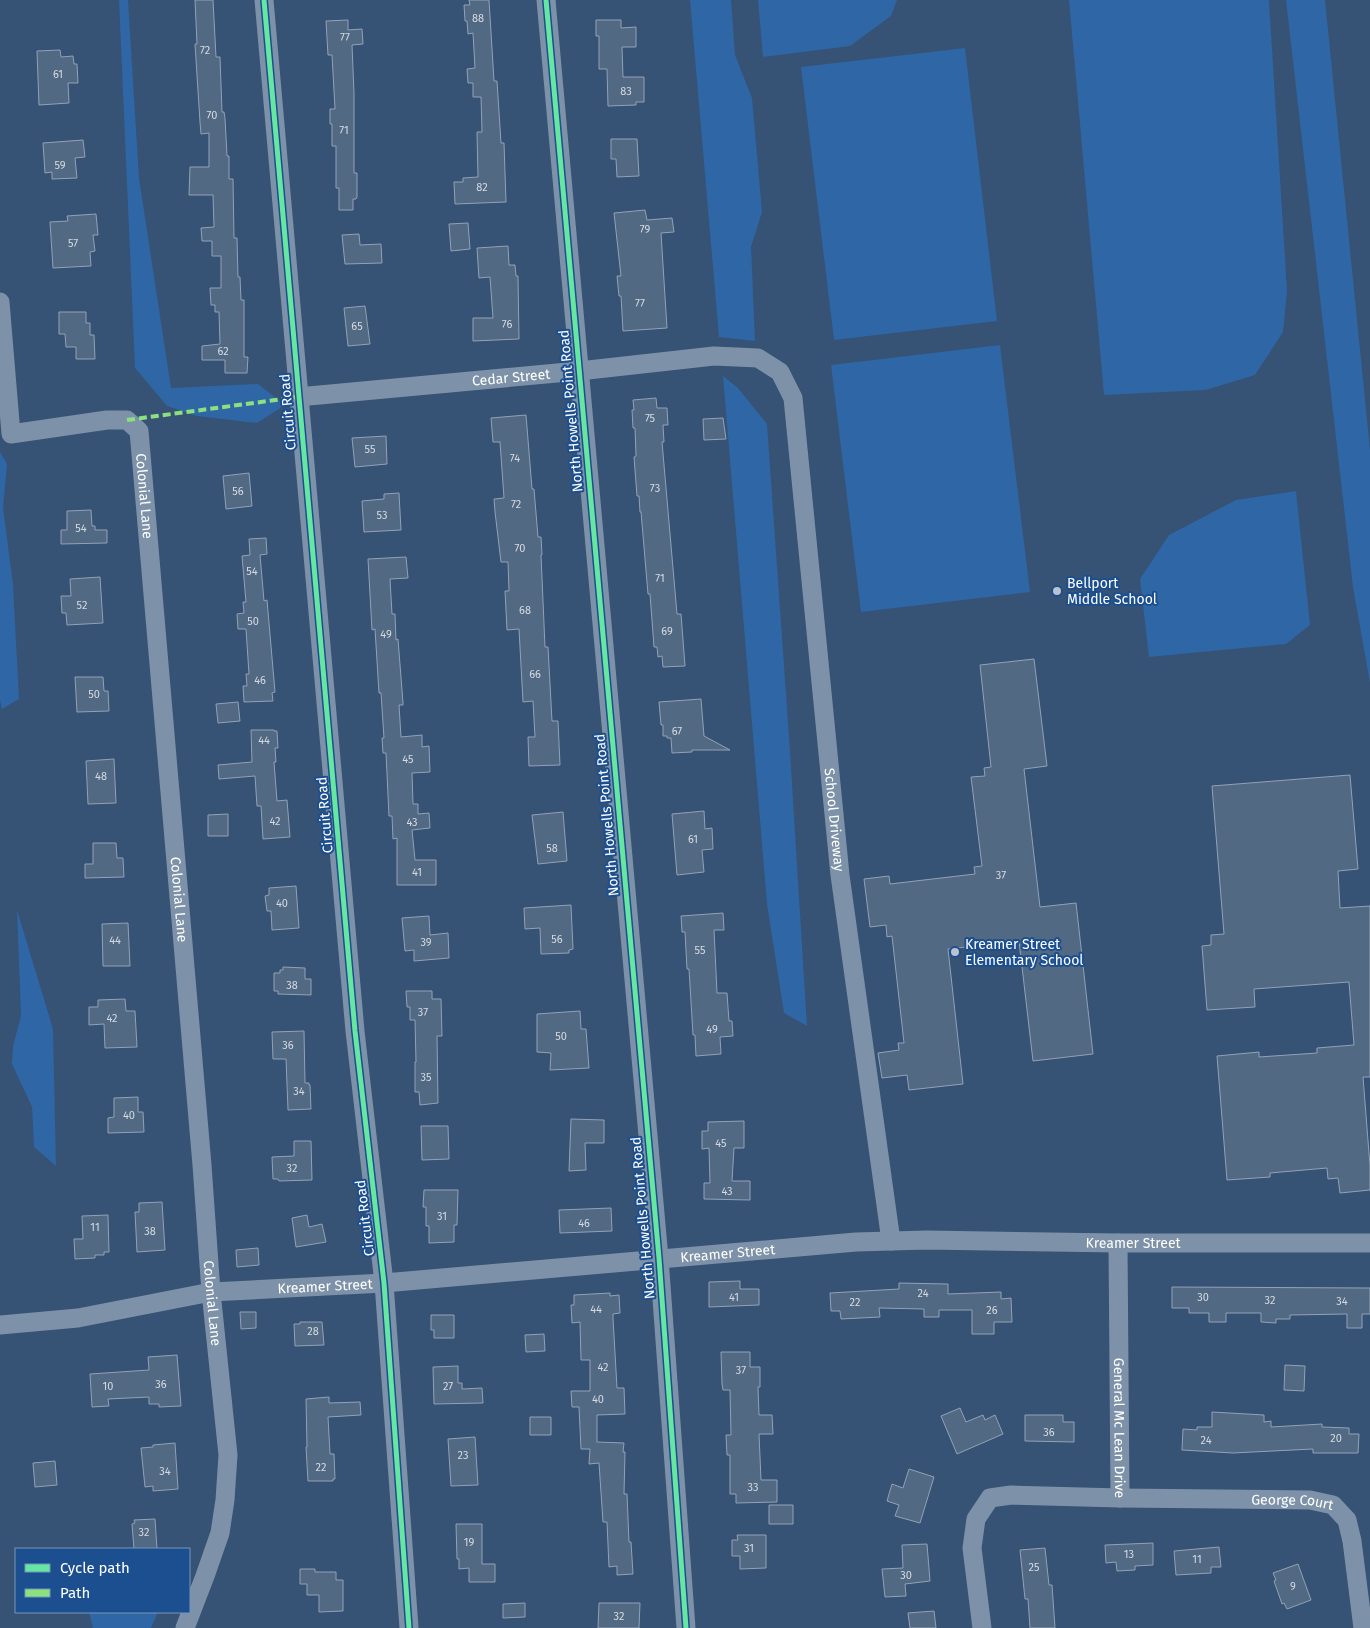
<svg xmlns="http://www.w3.org/2000/svg" width="1370" height="1628" font-family="'Fira Sans',sans-serif">
<style>
.green{fill:#2f66a5}
.building{fill:#526984;stroke:#92a2b6}
.lines{fill:none;stroke-linecap:round;stroke-linejoin:round}
.minor{stroke:#7d92a8;stroke-width:19}
.quiet{stroke:#8de07e;stroke-width:4;stroke-dasharray:8 4;stroke-linecap:butt}
.cycleway-casing{stroke:#1b4f8f;stroke-width:8}
.cycleway{stroke:#66e7a1;stroke-width:5}
.poi-dot{fill:#b9c2ce;stroke:#1b4f8f;stroke-width:2}
.labels{text-anchor:middle;dominant-baseline:central;stroke-width:4;stroke-linejoin:round;paint-order:stroke}
.number-label{font-size:11px;fill:#d4dae0}
.street-label{font-size:14px;fill:#fff;stroke:#1b4f8f}
.poi-label{font-size:14px;fill:#fff;stroke:#1b4f8f;text-anchor:start}
</style>
<rect width="100%" height="100%" fill="#365274"/>
<!-- green -->
<path class="green" d="M119,0H128L139,178L171,388L258,384L285,405L257,423L197,416L167,406L135,368Z
M690,0H731L735,55L752,98L762,212L751,247L755,341L719,337Z
M758,0H897L891,16L850,46L763,57Z
M1069,0H1269L1287,291L1283,332L1255,375L1206,390L1104,395Z
M1286,0H1325L1370,450V683L1353,587Z
M965,48L997,321L834,340L801,67Z
M1000,345L1030,592L861,612L831,365Z
M723,376L738,388L767,424L790,751L807,1026L784,1013L767,904Z
M0,452L7,464L3,508L13,584L19,699L2,709L0,700Z
M1296,491L1310,625L1286,644L1149,657L1140,579L1169,535L1236,500Z
M17,910L53,1029L56,1166L34,1147L32,1107L12,1064L13,1046L21,1016Z
M89,1612H158L151,1628H93Z"/>
<!-- building -->
<path class="building" d="M195,0H213L216,57H220L222,112H224L225,118L227,156H229V179H233L234,238H237L238,277H240L241,300H244V357H248L247,373H225V360H202V346L220,344L219,312H215V305H211L210,288H221V256H212V241H202L201,228L214,227L213,195H189L190,167H209V133L201,134L200,122L195,44H197Z
M469,0H489L494,81H497L501,143H504L506,202L455,204L454,182H463V178L478,177L477,132H482L481,97H473V83H468L467,69L475,68L473,33L468,34L467,21H465L464,5H470Z
M348,20V30L362,29L363,44L352,45L354,93V173H357V197L356,199H353V210H339V188H336V146H332V124H330V109H335L332,55H328L326,21Z
M596,20H621V28L636,27V47H622L623,77H644V102H636V105L608,106L607,69H599V36H596Z
M60,50L61,57L73,56L74,64H77L78,83H68L69,103L39,105L37,51Z
M611,139H637L639,176L617,177L616,159H611Z
M83,140L85,157L75,158L77,178L52,179V172L45,173L43,143Z
M645,210L647,220L672,218L674,232L661,233L667,328L623,331L621,296H619L617,276H621L614,213Z
M96,214L98,235H93L95,251L90,252L91,266L53,268L50,222L68,221L67,216Z
M468,223L470,249L451,251L449,224Z
M359,234L360,245L381,244L382,263L345,264L342,235Z
M508,246L509,265H515L516,276H518L519,339L473,341V318H493L490,277L479,278L477,248Z
M365,306L370,344L348,346L344,308Z
M59,312H86V323H90V335H94L95,359H76V347H66L65,334H59Z
M656,398L657,408H667L668,425H663L664,442H662L677,614H681L685,666L663,667L662,656L658,657L657,647H654L650,594H648L641,512H640L639,496H637L634,457L636,456L635,428H633L632,410H634L633,400Z
M526,415L532,489H534L538,537H541L542,555H541L545,647H548L552,721H558L560,765L529,766L528,737H535L533,701L523,702L519,629L507,630L505,591H509L508,562H501L495,512L494,499L504,498L500,442H493L491,418Z
M723,418L726,439L704,440L703,419Z
M386,436L387,464L355,467L352,438Z
M249,473L252,506L226,509L223,476Z
M399,493L401,530L364,532L362,501L384,499V494Z
M91,510L92,526H95V530H107V543L61,544V530H67V511Z
M266,538L267,554L260,555L264,601L267,600L275,692L272,693L273,701L244,702L243,686H247L246,674H249L246,629H238L237,614L244,613L243,602H246L242,556L250,555L249,539Z
M406,557L408,578L390,579L392,614H395L396,640L398,639L403,703V705H399L401,737L422,735V747L429,746L430,772L412,773L413,804H418V814L429,813L430,828L412,830L415,860H436V885H397V838L393,839L392,816H389L386,753H383L382,738H384L381,693H379L375,629L372,630L368,559Z
M100,577L103,623L67,625L66,613H62L61,596H71L70,579Z
M1034,659L1047,766L1024,769L1040,907L1076,903L1093,1054L1033,1061L1019,941L948,949L963,1084L909,1090L907,1075L882,1078L878,1053L899,1050L898,1043H904L892,936L887,937L886,925L870,927L864,879L889,876L890,884L975,874L974,867L982,866L971,777L985,776L984,768L991,767L980,665Z
M75,677H103L104,691H108L109,711L77,712Z
M701,699L704,736L730,750H692V752L672,753L671,738H667V736H663V725H661L659,702Z
M238,702L240,721L218,723L216,704Z
M251,730H274V731H277L278,748H275L276,762H274L277,801L287,800L290,837L263,839L261,806H257L255,776L219,779L218,765L252,762Z
M114,759L116,803L88,804L86,761Z
M1350,775L1358,869L1338,871L1340,908L1370,906V1077H1363L1370,1166V1190L1340,1193L1338,1178L1328,1179L1327,1168L1270,1173V1177L1227,1180L1217,1056L1259,1052V1057L1317,1053V1048L1354,1045L1349,982L1254,989L1255,1007L1207,1010L1202,946L1211,945V935L1224,934L1212,786Z
M704,811L705,829L712,828L713,849L702,850L704,872L677,875L672,814Z
M563,812L567,861L538,864L532,815Z
M228,814V836H208V815Z
M93,843H116L117,858H123L124,877L85,878V864H93Z
M296,886L299,928L272,930L271,911H267L265,896L269,895V888Z
M571,905L573,949L569,950V953L541,954L540,928L525,929L524,908Z
M723,913L724,930H714L717,993H727L729,1021H732L733,1036L720,1037L721,1054L696,1056L695,1035H693L689,969H687L685,932H682L681,916Z
M429,916L430,935L448,933L449,958L414,961V950L405,951L402,918Z
M128,923L130,966H103L102,924Z
M283,967L305,968V979H311V995L278,994V991H274V973H280V970H283Z
M406,991H432V999H441L442,1036H437L438,1103L420,1105L419,1092H415V1062H416L415,1020H410V1007H407Z
M125,999L126,1011H135L137,1047L105,1048L104,1024L89,1025V1007H98V1000Z
M580,1011L581,1029H586L589,1068L550,1070L551,1053L537,1052V1014Z
M304,1031L305,1083H309V1085H310L311,1109L288,1110L286,1059H273L272,1032Z
M138,1097V1112H143L144,1132L108,1133V1118L114,1117V1098Z
M571,1119L604,1120V1143H585L586,1170L569,1171Z
M744,1121V1148H734L732,1181H750V1200L704,1199V1183H710L709,1148L702,1149V1131H708V1122Z
M421,1126H448L449,1159L422,1160Z
M294,1141H311L312,1180L279,1181L278,1179H273L272,1157L294,1156Z
M424,1190H458L457,1225H454V1242L429,1243V1226H426V1207H423Z
M162,1202L165,1250L137,1252L135,1212H139V1203Z
M611,1208L612,1231L560,1233L559,1210Z
M108,1215L109,1252H104V1255H95V1258L75,1259L74,1239H83L82,1216Z
M307,1215L309,1227L322,1224L326,1242L296,1247L292,1218Z
M258,1248L259,1265L237,1267L236,1250Z
M740,1281V1289H759V1305L709,1307V1282Z
M899,1283L948,1284V1294L1001,1292V1299L1011,1298L1012,1322H994V1334H972V1310H939V1317H924V1309L879,1308L880,1317L841,1319L840,1311H831L830,1293L899,1289Z
M1172,1287L1370,1288V1314H1362V1328H1347V1314L1290,1315V1319H1276V1323L1261,1322V1313H1226V1322H1209V1313H1189V1308H1172Z
M610,1293V1296L619,1295L620,1313L613,1314V1318L617,1388H624L625,1414L597,1415V1442L624,1443L623,1452H625L624,1494H627L629,1542H631L633,1574L617,1575V1566L609,1567L607,1522H603L599,1463L589,1464L590,1449H581L579,1407H572L571,1391H590V1360H581L580,1322L572,1323L571,1305H574V1295Z
M240,1312H256V1328L241,1329Z
M431,1315H454V1338H434V1330H431Z
M300,1322H322L324,1345L295,1346L294,1324H300Z
M544,1334L545,1351L526,1352L525,1335Z
M721,1352H750V1367H760V1387H758L759,1415H772L773,1434H759L761,1480H777V1502L736,1503V1494H730V1455H727L726,1435H731L730,1390H723L722,1384Z
M177,1355L181,1406L159,1407V1404H149V1397L108,1399L109,1406L92,1407L90,1374L149,1370L148,1357Z
M1285,1365L1305,1366L1304,1391L1284,1390Z
M458,1366V1383H462V1389L482,1388L483,1403L434,1404L433,1367Z
M329,1397V1403L360,1402L361,1415L328,1417L330,1454H334L335,1479H333V1481H308L306,1447H307L306,1399Z
M960,1408L966,1422L983,1415L985,1420L995,1415L1003,1434L957,1454L941,1416Z
M1212,1412L1264,1415V1422L1271,1421V1427L1322,1424V1427L1349,1428V1434H1359L1358,1453H1313V1449L1233,1453L1182,1450L1183,1429L1197,1430V1427H1212Z
M1025,1415H1063V1422H1074V1442L1025,1441Z
M530,1417H551V1435H530Z
M475,1437L478,1485L451,1486L448,1439Z
M175,1443L178,1489L153,1491V1486L145,1487L141,1448L153,1447V1445Z
M55,1461L57,1485L35,1487L33,1463Z
M909,1469L934,1477L920,1523L895,1516L899,1505L887,1501L892,1484L903,1488Z
M769,1505H793V1524H769Z
M155,1519L157,1549H134L132,1524L135,1523L134,1520Z
M456,1524H482V1564H495V1582H469V1568L459,1569V1559H457Z
M737,1535H766V1568L740,1569V1556H732V1540H738Z
M1153,1543V1565L1135,1566V1570L1117,1571L1116,1562L1106,1563L1105,1545Z
M927,1544L930,1581L905,1584L906,1596L885,1597L882,1569L903,1568L902,1545Z
M1219,1547L1221,1567H1211V1573L1176,1575L1174,1551Z
M1045,1548L1049,1585H1052L1055,1628H1030L1028,1599H1025L1020,1550Z
M1298,1564L1311,1600L1287,1609L1284,1603L1282,1604L1274,1581L1276,1580L1273,1573Z
M300,1569H315V1572H336V1580H343V1611L319,1612V1595H307V1584H300Z
M525,1603V1617L503,1618V1604Z
M599,1603H640L639,1628H598Z
M934,1611L936,1628H910L908,1613Z"/>
<g class="lines">
<!-- minor -->
<g class="minor">
<path d="M264,0L355,1031L384,1283L409,1628"/>
<path d="M546,0L659,1258L686,1628"/>
<path id="s1" d="M0,302L11,434L107,420H127L139,431L202,1165L211,1292L228,1455L225,1500L220,1533L205,1576L185,1628"/>
<path id="s2" d="M298,397L579,371L714,356L758,358L780,372L793,398L840,875L891,1241"/>
<path id="s3" d="M1118,1243L1120,1498"/>
<path id="s4" d="M0,1325L78,1318L211,1292L384,1283L856,1242L927,1240L1118,1243H1370"/>
<path id="s5" d="M982,1628L972,1548L976,1519L990,1498L1011,1495L1120,1498L1310,1500L1333,1505L1347,1520L1352,1541L1363,1628"/>
</g>
<!-- quiet -->
<path class="quiet" d="M127,420L298,397"/>
<!-- cycleway casing -->
<g class="cycleway-casing">
<path id="cycleway" d="M264,0L355,1031L384,1283L409,1628
M546,0L659,1258L686,1628"/>
</g>
<!-- cycleway -->
<use href="#cycleway" class="cycleway"/>
</g>
<!-- markers -->
<g class="poi-dot">
<circle cx="1057" cy="591" r="5"/>
<circle cx="955" cy="952" r="5"/>
</g>
<g class="labels">
<!-- number labels -->
<g class="number-label">
<text x="478" y="18">88</text>
<text x="345" y="37">77</text>
<text x="205" y="50">72</text>
<text x="58" y="74">61</text>
<text x="626" y="91">83</text>
<text x="212" y="115">70</text>
<text x="344" y="130">71</text>
<text x="60" y="165">59</text>
<text x="482" y="187">82</text>
<text x="645" y="229">79</text>
<text x="73" y="243">57</text>
<text x="640" y="303">77</text>
<text x="507" y="324">76</text>
<text x="357" y="326">65</text>
<text x="223" y="351">62</text>
<text x="650" y="418">75</text>
<text x="370" y="449">55</text>
<text x="515" y="458">74</text>
<text x="655" y="488">73</text>
<text x="238" y="491">56</text>
<text x="516" y="504">72</text>
<text x="382" y="515">53</text>
<text x="81" y="528">54</text>
<text x="520" y="548">70</text>
<text x="252" y="571">54</text>
<text x="660" y="578">71</text>
<text x="82" y="605">52</text>
<text x="525" y="610">68</text>
<text x="253" y="621">50</text>
<text x="667" y="631">69</text>
<text x="386" y="634">49</text>
<text x="535" y="674">66</text>
<text x="260" y="680">46</text>
<text x="94" y="694">50</text>
<text x="677" y="731">67</text>
<text x="264" y="740">44</text>
<text x="408" y="759">45</text>
<text x="101" y="776">48</text>
<text x="275" y="821">42</text>
<text x="412" y="822">43</text>
<text x="693" y="839">61</text>
<text x="552" y="848">58</text>
<text x="417" y="872">41</text>
<text x="1001" y="875">37</text>
<text x="282" y="903">40</text>
<text x="557" y="939">56</text>
<text x="115" y="940">44</text>
<text x="426" y="942">39</text>
<text x="700" y="950">55</text>
<text x="292" y="985">38</text>
<text x="423" y="1012">37</text>
<text x="112" y="1018">42</text>
<text x="712" y="1029">49</text>
<text x="561" y="1036">50</text>
<text x="288" y="1045">36</text>
<text x="426" y="1077">35</text>
<text x="299" y="1091">34</text>
<text x="129" y="1115">40</text>
<text x="721" y="1143">45</text>
<text x="292" y="1168">32</text>
<text x="727" y="1191">43</text>
<text x="442" y="1216">31</text>
<text x="584" y="1223">46</text>
<text x="95" y="1227">11</text>
<text x="150" y="1231">38</text>
<text x="923" y="1293">24</text>
<text x="734" y="1297">41</text>
<text x="1203" y="1297">30</text>
<text x="1270" y="1300">32</text>
<text x="1342" y="1301">34</text>
<text x="855" y="1302">22</text>
<text x="596" y="1309">44</text>
<text x="992" y="1310">26</text>
<text x="313" y="1331">28</text>
<text x="603" y="1367">42</text>
<text x="741" y="1370">37</text>
<text x="161" y="1384">36</text>
<text x="108" y="1386">10</text>
<text x="448" y="1386">27</text>
<text x="598" y="1399">40</text>
<text x="1049" y="1432">36</text>
<text x="1336" y="1438">20</text>
<text x="1206" y="1440">24</text>
<text x="463" y="1455">23</text>
<text x="321" y="1467">22</text>
<text x="165" y="1471">34</text>
<text x="753" y="1487">33</text>
<text x="144" y="1532">32</text>
<text x="469" y="1542">19</text>
<text x="749" y="1548">31</text>
<text x="1129" y="1554">13</text>
<text x="1197" y="1559">11</text>
<text x="1034" y="1567">25</text>
<text x="906" y="1575">30</text>
<text x="1293" y="1586">9</text>
<text x="619" y="1616">32</text>
</g>
<!-- street labels -->
<g class="street-label">
<text stroke="none"><textPath href="#s2" startOffset="214">Cedar Street</textPath></text>
<text transform="translate(571 411) rotate(-95)">North Howells Point Road</text>
<text transform="translate(288 412) rotate(-95)">Circuit Road</text>
<text stroke="none"><textPath href="#s1" startOffset="331">Colonial Lane</textPath></text>
<text transform="translate(325 815) rotate(-95)">Circuit Road</text>
<text transform="translate(607 815) rotate(-95)">North Howells Point Road</text>
<text stroke="none"><textPath href="#s2" startOffset="941">School Driveway</textPath></text>
<text stroke="none"><textPath href="#s1" startOffset="736">Colonial Lane</textPath></text>
<text transform="translate(365 1218) rotate(-97)">Circuit Road</text>
<text transform="translate(643 1218) rotate(-95)">North Howells Point Road</text>
<text stroke="none"><textPath href="#s4" startOffset="1138">Kreamer Street</textPath></text>
<text stroke="none"><textPath href="#s4" startOffset="732">Kreamer Street</textPath></text>
<text stroke="none"><textPath href="#s4" startOffset="328">Kreamer Street</textPath></text>
<text stroke="none"><textPath href="#s1" startOffset="1141">Colonial Lane</textPath></text>
<text stroke="none"><textPath href="#s3" startOffset="185">General Mc Lean Drive</textPath></text>
<text stroke="none"><textPath href="#s5" startOffset="438">George Court</textPath></text>
</g>
<!-- poi labels -->
<g class="poi-label">
<text x="1067" y="583">Bellport<tspan x="1067" dy="16">Middle School</tspan></text>
<text x="965" y="944">Kreamer Street<tspan x="965" dy="16">Elementary School</tspan></text>
</g>
</g>
<!-- legend -->
<rect x="15" y="1548" width="175" height="65" fill="#1b4f8f" stroke="#7695bc"/>
<rect x="25" y="1564" width="25" height="8" fill="#66e7a1" stroke="#7695bc"/>
<text x="60" y="1573" font-size="15" fill="#ffffff">Cycle path</text>
<rect x="25" y="1589" width="25" height="8" fill="#8de07e" stroke="#7695bc"/>
<text x="60" y="1598" font-size="15" fill="#ffffff">Path</text>
</svg>
